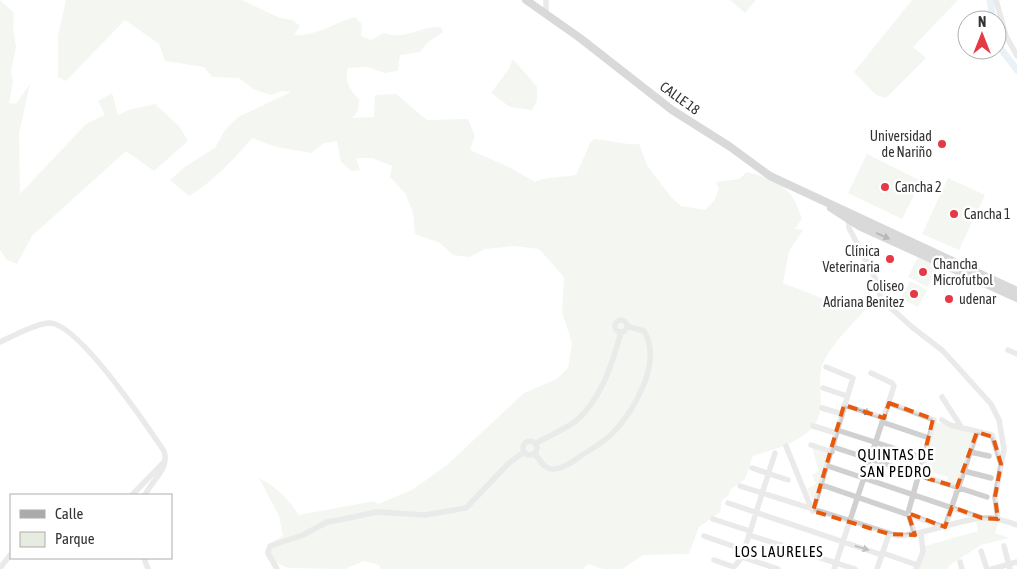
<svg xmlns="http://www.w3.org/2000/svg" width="1017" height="569" font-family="'Asap Condensed',sans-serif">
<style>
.green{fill:#e6ecdf}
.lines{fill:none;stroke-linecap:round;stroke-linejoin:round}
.river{stroke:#cfe2ee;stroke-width:7}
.minor{stroke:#d0d0d0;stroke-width:5.5}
.major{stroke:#ababab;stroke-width:8}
.oneway{fill:#636363}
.oneway2{fill:#7a7a7a}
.marked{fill:none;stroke:#e8590c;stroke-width:4;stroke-dasharray:10 6;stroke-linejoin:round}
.poi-dot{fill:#e63946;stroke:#fff;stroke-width:2}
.labels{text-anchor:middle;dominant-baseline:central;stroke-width:5;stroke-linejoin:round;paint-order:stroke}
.street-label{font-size:14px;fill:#333;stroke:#fff}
.poi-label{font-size:14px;fill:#333;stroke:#fff;text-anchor:start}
.neighbourhood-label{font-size:15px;letter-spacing:1px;fill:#000;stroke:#fff}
</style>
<rect width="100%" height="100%" fill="#fff"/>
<!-- green -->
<path class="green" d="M0,0L14,13L13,27L16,47L11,71L13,82L9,103L16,104L30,84L19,133L20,194L86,124L105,115L98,101L112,93L118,115L129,110L155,104L179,126L188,141L154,171L126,151L32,236L17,264L7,260L0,250Z
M66,0H242L280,18L293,20L300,26L294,35C318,36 333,23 355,17L362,24L361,36L371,40L383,33C407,41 417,26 441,27L443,32L427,43L420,52L400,55L398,71L385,73L367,67L348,68C344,82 350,89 359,100L358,111L352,118L374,117L375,95L396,94L427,120L468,119L475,136L470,150L511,168L535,182C544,177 565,177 576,175L590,143L594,139C610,140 623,145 639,144L647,165L671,197L681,206L705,210L714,201L719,189L716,182L739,179L747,172C779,181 792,186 802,219L795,229L803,230L789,251L783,283L837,304L856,299L872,302C857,320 830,344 822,366C818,377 821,392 821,404C820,439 780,447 753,456L745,479L731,489L728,496L722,500L720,512L699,527L689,554L643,555L622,569H603L588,564L583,569H381L379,565L364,561L345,569L288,568L267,559L265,552L267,545L283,536L279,516L259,478C277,487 288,499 299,515L374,501L378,504L412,490L447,465L524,393L557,379L568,368L572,343L562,312L564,277L539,249L514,246L485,249L469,257L453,255L440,243L415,234L413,212L405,193L390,177L392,166L372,158H356L360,170L352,171L341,162L337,141L324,143L311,153L277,147L252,138C233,160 214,181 189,196L170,180L186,166L215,148L225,130L238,117L291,92L282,91L271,95L253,89L239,78L212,77L204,67L165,61L159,44L125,20L66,81L58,77V36Z
M730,0H756L745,13Z
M912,0H958L913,47L926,58L886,98L876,95L854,72Z
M513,59L537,87V101L532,110L510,107L491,93L508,70Z
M867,154L921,181L902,219L848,193Z
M948,178L985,195L959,250L922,234Z
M918,257L939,266L928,287L908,277Z
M910,281L927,290L918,307L901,298Z
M936,423C946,422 963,431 974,434L957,484L947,481L948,477L932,472L930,476L921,473Z
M812,448L828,454L813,501L807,489L816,484L812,475L819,471Z
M987,519L998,523L995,533L1009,538L981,545L950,565L947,569H919L925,546L978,531L976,522Z"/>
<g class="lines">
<!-- river -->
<path class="river" d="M990,0L993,20
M997,34L1001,49L1017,70"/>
<!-- minor -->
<path class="minor" d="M546,0V14
M996,0L1006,36L1017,56
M848,216L849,228L875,278L881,299L912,327L943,351L991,404L999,420L1004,449L995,497L998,519
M615 326a6 6 0 1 1 12 0a6 6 0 1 1-12 0Z
M0,342C13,336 37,323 50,323C79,324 147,426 164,451C170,469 152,480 145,495
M1008,350L1017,354
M823,388L847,396
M942,397L962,428
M889,403L934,420L908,513L915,535
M844,405L884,418
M822,408L842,414
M942,420L950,425L992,435L1000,461
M882,422L929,438
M813,426L836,433
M837,430L924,458
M523 448a7 7 0 1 1 14 0a7 7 0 1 1-14 0Z
M535,444C548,436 564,430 576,421C601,400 613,362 621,332
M811,445L832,452
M786,446L812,510
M833,447L987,497
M970,452L989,456
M534,453C539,458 543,468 551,469C562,470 574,461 582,455C592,449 602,443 611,435C634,411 663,363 644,331L627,326
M828,466L982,518
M752,468L788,480
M964,471L991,478
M822,485L944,527
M740,486L898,536C928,534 964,517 991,518C1000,519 1008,522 1017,525
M132,495L164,462
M728,503L882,555
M813,511L853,378L826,367
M713,519L750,531
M945,527L977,432
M749,535L855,569
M704,536L744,550
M1004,546L1010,569
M981,551L987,569
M883,553L917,565
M742,557L778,569
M144,558L148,569
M714,560L734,567L742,557L775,453
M960,562L962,569
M0,568L11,554
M277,569L268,553L270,546L303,535L327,522L339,520L377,512L425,515L466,508L509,463L524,452
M834,569L894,386L892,383L871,373
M877,569L889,534
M916,569L923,552L921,533
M992,569L1017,562"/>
<!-- major -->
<path class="major" d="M526,0L580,38L672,110L729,146L770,176L1017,291
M831,208L859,226L1017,298"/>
</g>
<!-- one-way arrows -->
<defs><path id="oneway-solid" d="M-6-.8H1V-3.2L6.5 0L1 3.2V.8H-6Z" transform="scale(1.25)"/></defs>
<use class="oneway" href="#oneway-solid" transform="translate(883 236) rotate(24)"/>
<g class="oneway2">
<use href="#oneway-solid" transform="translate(864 411) rotate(18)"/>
<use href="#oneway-solid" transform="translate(862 548) rotate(18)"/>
</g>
<!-- marked area -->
<path d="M0 0H1017V569H0ZM889,403L933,419L919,476L957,487L977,432L993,437L1001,464L995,497L998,519L982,518L952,507L945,527L908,513L915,535L889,534L813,511L844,405L884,418Z" fill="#fff" fill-opacity=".55" fill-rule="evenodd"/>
<path class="marked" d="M889,403L933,419L919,476L957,487L977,432L993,437L1001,464L995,497L998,519L982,518L952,507L945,527L908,513L915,535L889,534L813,511L844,405L884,418Z"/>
<!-- markers -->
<g class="poi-dot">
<circle cx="942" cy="144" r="5"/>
<circle cx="885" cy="187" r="5"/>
<circle cx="954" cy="214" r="5"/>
<circle cx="890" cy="259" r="5"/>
<circle cx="923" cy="272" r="5"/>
<circle cx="914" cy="294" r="5"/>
<circle cx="949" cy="299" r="5"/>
</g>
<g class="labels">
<!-- street labels -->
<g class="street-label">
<text transform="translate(680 98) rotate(36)">CALLE 18</text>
</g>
<!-- poi labels -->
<g class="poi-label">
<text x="932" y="136" text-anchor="end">Universidad<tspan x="932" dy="16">de Nariño</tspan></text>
<text x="895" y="187">Cancha 2</text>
<text x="964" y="214">Cancha 1</text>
<text x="880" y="251" text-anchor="end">Clínica<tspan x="880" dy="16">Veterinaria</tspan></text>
<text x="933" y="264">Chancha<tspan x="933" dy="16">Microfutbol</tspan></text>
<text x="904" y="286" text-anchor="end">Coliseo<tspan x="904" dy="16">Adriana Benitez</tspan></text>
<text x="959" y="299">udenar</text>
</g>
<!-- neighbourhood labels -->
<g class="neighbourhood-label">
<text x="896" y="454">QUINTAS DE<tspan x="896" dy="17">SAN PEDRO</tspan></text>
<text x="779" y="551">LOS LAURELES</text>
</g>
</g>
<!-- legend -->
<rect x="10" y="494" width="162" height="65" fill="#ffffff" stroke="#adadad"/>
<rect x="20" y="510" width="25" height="8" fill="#ababab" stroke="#adadad"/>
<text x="55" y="519" font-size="15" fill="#333333">Calle</text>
<rect x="20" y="532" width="25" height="15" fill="#e6ecdf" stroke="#adadad"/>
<text x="55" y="544" font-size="15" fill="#333333">Parque</text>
<!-- north arrow -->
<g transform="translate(982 35)"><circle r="24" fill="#ffffff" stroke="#adadad"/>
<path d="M0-4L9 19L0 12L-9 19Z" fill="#e63946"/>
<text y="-8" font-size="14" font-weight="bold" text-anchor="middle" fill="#333333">N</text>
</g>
</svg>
